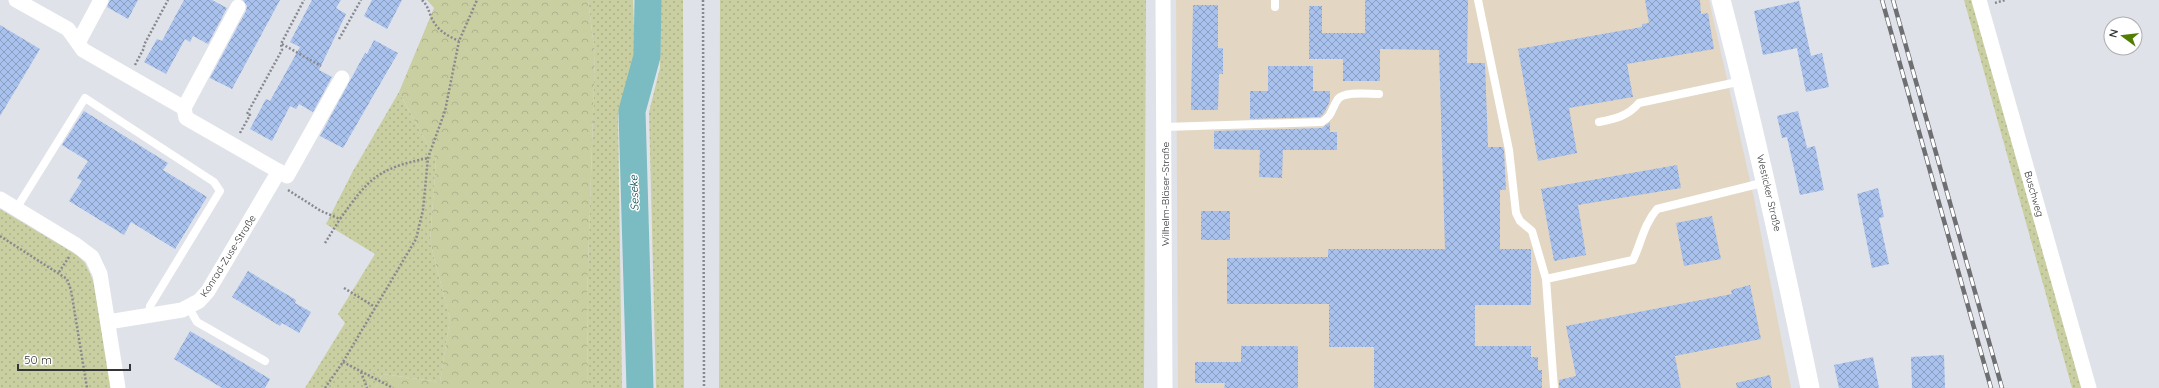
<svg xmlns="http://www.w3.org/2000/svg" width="2159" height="388" font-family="Quicksand,sans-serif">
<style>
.industrial{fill:#e3d7c3}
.grass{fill:url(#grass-dots)}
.forest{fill:url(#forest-crowns)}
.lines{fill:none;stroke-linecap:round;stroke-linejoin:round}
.river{stroke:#7abcc1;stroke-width:27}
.building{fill:url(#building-cross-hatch)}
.path{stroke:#87898e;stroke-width:2.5;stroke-dasharray:2 2;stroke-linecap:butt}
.service{stroke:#fff;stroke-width:8}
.minor{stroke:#fff;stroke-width:15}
.tertiary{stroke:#fff;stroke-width:19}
.rail-casing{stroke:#6d6f73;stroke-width:4.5}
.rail{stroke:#fff;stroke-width:3;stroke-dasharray:9;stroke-linecap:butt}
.labels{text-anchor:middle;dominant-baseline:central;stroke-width:3;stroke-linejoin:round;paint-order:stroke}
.street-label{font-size:10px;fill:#343537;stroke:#fff}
.water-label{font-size:11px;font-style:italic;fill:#044549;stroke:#fff}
</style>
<defs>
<pattern id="grass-dots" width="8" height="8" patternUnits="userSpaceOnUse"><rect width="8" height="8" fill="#cacfa2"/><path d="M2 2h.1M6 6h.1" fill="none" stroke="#aeb28c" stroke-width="1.8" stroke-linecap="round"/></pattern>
<pattern id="forest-crowns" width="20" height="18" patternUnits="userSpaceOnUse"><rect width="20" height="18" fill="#cacfa2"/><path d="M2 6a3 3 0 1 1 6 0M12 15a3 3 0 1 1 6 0" fill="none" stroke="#aeb28c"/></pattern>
<pattern id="building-cross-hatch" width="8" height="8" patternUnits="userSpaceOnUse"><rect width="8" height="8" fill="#a8c1ed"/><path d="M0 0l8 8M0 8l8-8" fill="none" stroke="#8a9ec1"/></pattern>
</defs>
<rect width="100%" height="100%" fill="#dfe2e9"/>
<!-- industrial -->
<path class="industrial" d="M1176,0H1709L1754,198L1791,388H1178Z"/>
<!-- grass -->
<path class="grass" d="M588,0H633L635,60L618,115L622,388H588L587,299L595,54Z
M661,0H683L684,388H656L649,112L660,68Z
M720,0H1146L1144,388H719Z
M1964,0H1972L2084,388H2072Z
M399,92L436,160L430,242L450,319L440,382L383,374L375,388H305L345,323L338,314L375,254L326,224L353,171Z
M0,209L77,255L85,263L93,280L112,388H0Z"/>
<!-- forest -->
<path class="forest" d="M427,0H588L595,54L587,299L588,388H375L383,374L440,382L450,319L430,242L436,160L399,92L434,8Z"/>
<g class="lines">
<!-- river -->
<path class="river" d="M640,388L632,111L647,56L648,0"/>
</g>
<!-- building -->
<path class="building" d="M110,0H138L128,19L107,7Z
M184,0H212L227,8L208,44L193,36L190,42L185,39L166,74L144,62L157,39L162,41Z
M243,0H280L232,89L210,78L246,11L247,6Z
M312,0H341L336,8L346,14L319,70L332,77L313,112L299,104L296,109L290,106L272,141L250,129L266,99L270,101L300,47L290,42Z
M372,0H402L387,29L364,16Z
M1365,0H1468L1467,63H1485L1488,147H1503L1504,151L1506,190H1500V249H1531V305H1475V346H1531V357H1538V370H1542V388H1374V347H1329V304H1227V258L1328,257V249H1445L1439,50L1380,49V81H1343V59H1309V6H1322V33H1365Z
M1645,0H1700L1701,14L1708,13L1714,49L1627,64L1633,97L1569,108L1577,153L1538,161L1518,49L1642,27V24L1649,23Z
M1799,1L1811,56L1822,53L1829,87L1806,92L1797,48L1763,55L1754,11Z
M1193,5H1218V48H1223V74H1219L1218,110H1191Z
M0,25L40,49L0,116Z
M374,40L398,53L343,148L320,136L365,53L367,54Z
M1268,66H1313V91H1330V101L1324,113L1320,117L1250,119V91H1268Z
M84,111L168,163L163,170L207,197L175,249L131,222L124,235L69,201L82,181L77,178L88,161L62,145Z
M1798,111L1807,148L1815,146L1824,190L1800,195L1787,137L1782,138L1777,116Z
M1330,122V132H1337V150H1283L1282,178L1259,177L1260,150L1214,149V131L1322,128Z
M1677,165L1681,188L1578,205L1586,255L1554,261L1541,189Z
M1878,188L1884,217L1879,218L1889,264L1872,268L1857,194Z
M1201,211H1230V240H1201Z
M1712,216L1721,259L1684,266L1676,223Z
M248,271L296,300L295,303L311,312L299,333L282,323L280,326L232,297Z
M1750,285L1761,339L1675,356L1681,388H1559V380L1576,376L1566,326L1732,294L1731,290Z
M190,331L270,379L265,388H222L174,359Z
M1241,346H1298V388H1224L1225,383H1195V362H1241Z
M1944,355L1945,388H1912L1911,357Z
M1873,357L1879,388H1839L1834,365Z
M1770,375L1772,388H1737L1736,383Z"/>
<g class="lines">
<!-- path -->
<path class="path" d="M422,0C428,6 429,12 432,19C438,31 448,36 459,41
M703,0L704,388
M1995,3L2005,0
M339,39L361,0
M282,44L321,66
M135,65L144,48V45L168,0
M240,133L250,115L247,114L282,50L281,44L304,0
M288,190L321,211L340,219C370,177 377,169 428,158
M0,236L67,279L71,290L87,388
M325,243L340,219
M59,272L69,257
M344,288L375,307
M343,362L393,388
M361,372L367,388
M325,388L343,362L416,239L423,210L428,158L445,111L459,41L477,0"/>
<!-- service -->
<path class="service" d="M1275,0V7
M1478,0L1509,150L1516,213L1520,221L1532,231L1546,279L1554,388
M1599,122C1615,119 1628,116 1639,103L1742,81
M1165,127L1322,122C1333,115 1331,109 1338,99C1345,91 1368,94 1379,94
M16,209L85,98L214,182L220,191L150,306L149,315
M1546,279L1633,260C1641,243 1644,224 1657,209L1766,182
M189,308L197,322L265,361"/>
<!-- minor -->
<path class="minor" d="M16,0L68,29L83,50L184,108L186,118L287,176L342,78
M1163,0L1165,388
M1979,0L2089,388
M78,43L101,0
M184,108L238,7
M0,199L76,245L92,257L100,274L118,388
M108,322L182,310L199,301L208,291L279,171"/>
<!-- tertiary -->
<path class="tertiary" d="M1721,0C1755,128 1783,258 1810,388"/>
<!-- rail casing -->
<g class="rail-casing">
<path id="rail" d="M1882,0L1991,388
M1893,0L2002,388"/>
</g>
<!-- rail -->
<use href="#rail" class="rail"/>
</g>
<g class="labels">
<!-- street labels -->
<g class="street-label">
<text transform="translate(1769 193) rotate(77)">Westicker Straße</text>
<text transform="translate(1165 194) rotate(-90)">Wilhelm-Bläser-Straße</text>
<text transform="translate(2034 194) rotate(74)">Buschweg</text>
<text transform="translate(228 256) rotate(-58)">Konrad-Zuse-Straße</text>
</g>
<!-- water labels -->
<g class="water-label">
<text transform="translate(634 193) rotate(-92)">Seseke</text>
</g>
</g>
<!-- north arrow -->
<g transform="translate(2123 36) rotate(285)"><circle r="19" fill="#ffffff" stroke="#aeaeaf"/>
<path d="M0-3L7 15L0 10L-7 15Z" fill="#517d00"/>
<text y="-6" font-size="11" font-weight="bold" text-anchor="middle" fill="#343537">N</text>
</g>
<!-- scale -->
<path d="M18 364v6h112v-6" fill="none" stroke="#343537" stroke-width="2"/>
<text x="24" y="364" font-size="12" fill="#343537" stroke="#ffffff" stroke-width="3" paint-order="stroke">50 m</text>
</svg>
